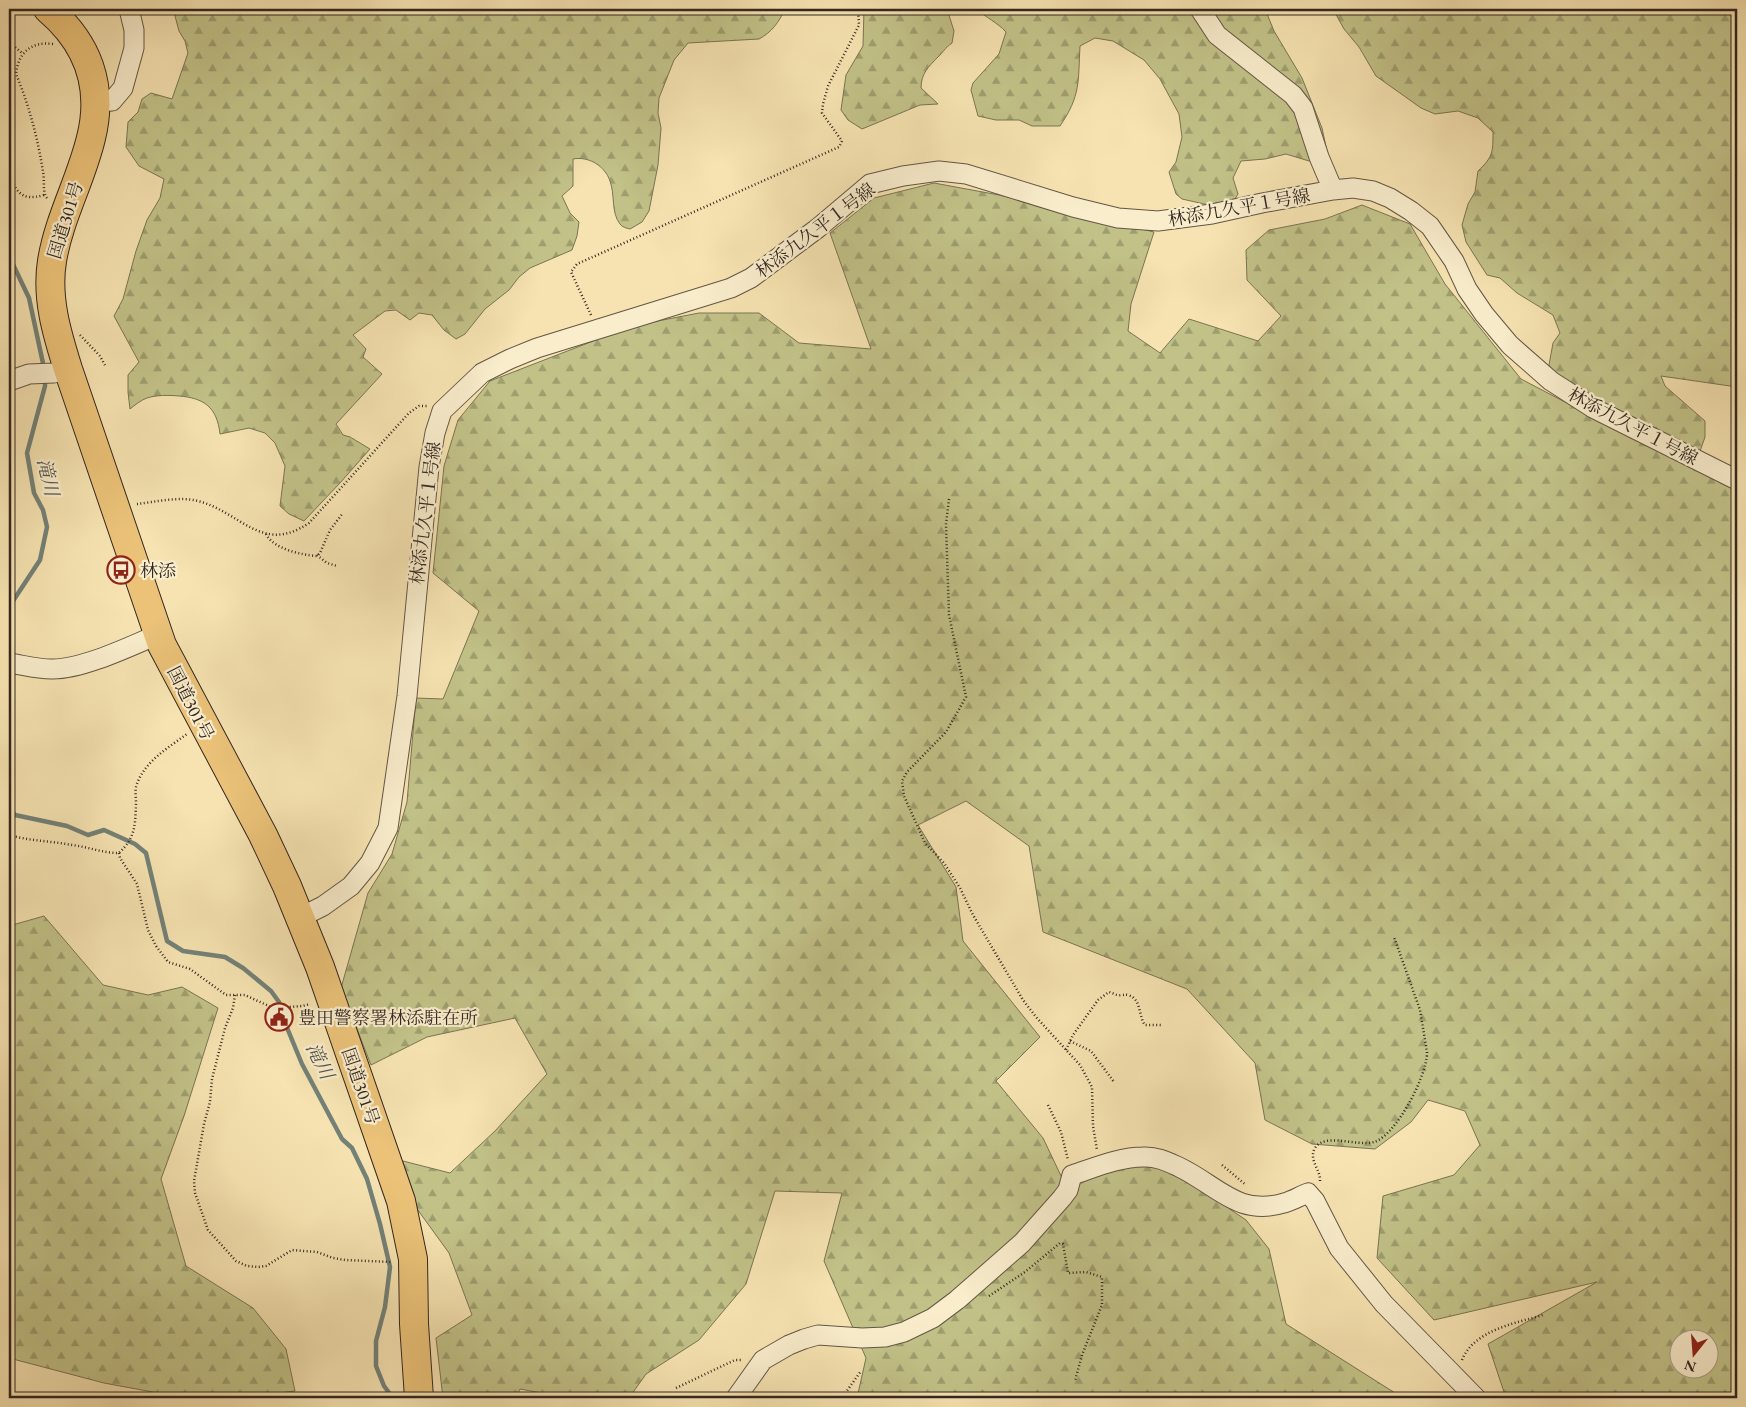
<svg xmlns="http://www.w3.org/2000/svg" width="1746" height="1407" font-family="'EB Garamond','Noto Serif JP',serif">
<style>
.forest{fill:url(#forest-firs);stroke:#7a7454;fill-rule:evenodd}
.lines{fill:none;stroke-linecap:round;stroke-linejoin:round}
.stream{stroke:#738178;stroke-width:4.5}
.minor-casing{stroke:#645645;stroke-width:21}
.highway-casing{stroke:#332721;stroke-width:30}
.path{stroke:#332721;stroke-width:2.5;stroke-dasharray:1 2.5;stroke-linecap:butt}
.minor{stroke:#f9edcc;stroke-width:19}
.highway{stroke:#ebc278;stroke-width:28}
.labels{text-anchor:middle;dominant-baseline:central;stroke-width:4.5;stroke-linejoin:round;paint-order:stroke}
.street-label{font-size:18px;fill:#332721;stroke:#f9edcc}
.poi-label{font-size:18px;fill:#332721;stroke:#f9edcc;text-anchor:start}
.water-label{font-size:19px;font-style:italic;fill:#53544c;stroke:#f9edcc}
</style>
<defs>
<pattern id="forest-firs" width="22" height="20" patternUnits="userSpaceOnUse" patternTransform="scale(1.25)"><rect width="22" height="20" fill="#c2c288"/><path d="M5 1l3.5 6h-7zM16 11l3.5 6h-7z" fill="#9e9e6f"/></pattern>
</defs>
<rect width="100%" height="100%" fill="#f6e3b1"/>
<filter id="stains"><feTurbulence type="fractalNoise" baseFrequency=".004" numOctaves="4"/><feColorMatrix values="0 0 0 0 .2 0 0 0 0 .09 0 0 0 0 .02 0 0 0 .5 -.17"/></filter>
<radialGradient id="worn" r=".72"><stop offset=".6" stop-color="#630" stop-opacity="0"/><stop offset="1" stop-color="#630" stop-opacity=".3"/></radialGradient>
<!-- forest -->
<path class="forest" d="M176,9H785C779,22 772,32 759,39L688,43L674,60L659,98L658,113L661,128L658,165L649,211L642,222L630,229C626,228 622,227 620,224C611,213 615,194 610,181C605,166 589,156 573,159V186L562,196L570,213L579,222L577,236L572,250L530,268L519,277L509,290L485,309L465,334L456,339L444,330L432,315L419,313L410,320L396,310L385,311L353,335L366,349L363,357L382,374L336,424L343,435L350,437L370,449L340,483L304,521L289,514L280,506L285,466L275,443L265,433L249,428L220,434C217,407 204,398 179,396C169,395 156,395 147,398C141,400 135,405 130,409L128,392V375L139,362L114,316L123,299L136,251L147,220L160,198L164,179L139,166L126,147L128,122L138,112L142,99L151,93L172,99L188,53L185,41L179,31L175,16Z
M864,9H947L954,31L952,43C945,48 943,52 938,57C928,67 921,74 921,88L938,104L920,105L862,129L848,120L841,110L846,75L863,46Z
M977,9H1265L1274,31L1302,78L1322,128L1328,156L1309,161L1286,154L1265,159L1241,161L1233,178L1238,194L1233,202L1213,206L1182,199L1176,194L1169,172L1176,162L1182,137L1179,114L1160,79L1144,60L1113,41L1095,38L1080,46C1078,82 1081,95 1060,126H1032L1019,120H996L978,116L971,90L973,83L999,54L1006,32C997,22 986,18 977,9Z
M1333,9H1737V387L1661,376L1665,386L1705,421V437L1699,454L1634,422L1555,375L1549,365L1553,343L1560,333L1553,315L1517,293L1500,278L1487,275L1466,242L1462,225L1468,204L1475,192L1478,171C1493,157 1493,152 1493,132L1478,118L1458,111L1435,114L1421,108L1376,76L1359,47L1344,29Z
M934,183L999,195L1154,232L1131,304L1128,331L1160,353L1189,319L1258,341L1281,316L1247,280L1246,250L1269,230L1325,219L1362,205L1410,224L1445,284L1521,379L1605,423L1725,481L1737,493V1398H1506L1488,1344L1597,1282L1434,1320L1377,1258L1383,1196L1454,1175L1480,1145L1465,1111L1428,1100L1411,1122L1375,1149L1312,1144L1265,1120L1255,1063L1187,989L1043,932L1029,846L966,801L918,825L956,887L963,941L1040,1037L996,1081L1043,1138L1062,1178L1078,1184L1129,1162L1154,1165L1200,1189L1246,1220L1269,1249L1286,1324L1403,1398H857L866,1358L824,1261L842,1193L775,1191L746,1284L699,1340L646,1374L629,1398H569L520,1389L516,1398H443L436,1338L472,1315L449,1253L399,1184L403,1161L450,1173L495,1131L547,1074L515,1018L427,1037L371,1065L341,988L368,893L392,854L407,802L416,698L443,699L479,611L433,573L444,466L458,420L490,381L632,326L699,313H759L799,343L871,349L830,233L874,198ZM1678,1340H1708V1370H1678Z
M44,916L103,985L148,995L182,987L218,1008L184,1116L161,1179L186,1266L253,1308L286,1349L295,1391L256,1396L158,1393L104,1383L9,1358V926Z"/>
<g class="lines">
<!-- stream -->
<path class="stream" d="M9,256L29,298L44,368
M9,612L13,601L40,560L47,527L43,510L34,493L27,453L45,386V379
M9,807L15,815L67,826L88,835L104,830L135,844L146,853L167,941L183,951L225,957L243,968L271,991L279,1002L283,1018L302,1064L342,1139L352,1148L367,1179L380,1224L390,1267L385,1307L376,1341V1366L384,1386L393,1398"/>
<!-- minor casing -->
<g class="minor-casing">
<path id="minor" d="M1200,9L1217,35L1293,95L1303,108L1319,157L1333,190
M96,102L112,101L123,88L134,48V30L129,9
M9,381L29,374L54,373L68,369
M9,663C23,665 37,669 51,669C81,670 131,646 159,634
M299,918L323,906L351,886L370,863L388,828L407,696L429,467L435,433L442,411L482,373L510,359L537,348L731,288L751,278L818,228L870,184L903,176L939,171L966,174L1073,207L1118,218L1158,221L1212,214L1262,203L1333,190L1353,188L1373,191L1390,198L1411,211L1430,226L1454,261L1467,289L1484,314L1510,345L1551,381L1593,408L1737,480
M736,1398L763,1360L789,1345L804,1339L818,1335L862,1338L885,1337L904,1332L933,1318L957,1300L1022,1243L1062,1198L1068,1190L1072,1175C1094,1168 1119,1157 1143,1157C1156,1156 1168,1162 1179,1167C1217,1185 1238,1217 1284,1203C1292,1201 1300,1196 1308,1193L1315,1201L1339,1248L1384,1304L1476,1398"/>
</g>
<!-- highway casing -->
<g class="highway-casing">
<path id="highway" d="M48,9C88,43 104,86 91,138C81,180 59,218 52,261C46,298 57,334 68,369L162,645L263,835L287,886L320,967L401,1201L413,1259L414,1324L419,1398"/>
</g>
<!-- path -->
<path class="path" d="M9,44L15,47L22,53
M9,171C15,191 21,202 44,195
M47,198C42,192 45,180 43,172C38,139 29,105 16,74C18,53 31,41 53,44
M591,315L571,272L577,264L839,147L842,141L822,113L823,104L828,86L859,25L858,9
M80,335L100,356L106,367
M9,338L13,361
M949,499L946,524L949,615L966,697L946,732L907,772L902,781L904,796L925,843L944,863L960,888L973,915L1023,1000L1036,1017L1080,1065L1092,1087L1093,1126L1097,1150
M137,504C155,502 179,496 198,501C241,512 262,555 309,523L409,413L419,406H427
M266,534C273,549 302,555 317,556L320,553L330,530L343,513
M317,555L327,563L337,566
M9,835C30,841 51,841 72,845C88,847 103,853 119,853C136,837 135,825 136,803C136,798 135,792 136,787C143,762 168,748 187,734
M119,853L120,858L137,884L148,930L156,946L168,962L190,969L226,995H245L273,1008L303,1006L310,1004
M235,995L233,1008L225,1028L212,1079L210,1102L204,1124L194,1181L195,1193L208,1230L236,1261L247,1266L258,1267L266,1266L292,1250L317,1252L333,1258L345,1260L392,1262
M1070,1041L1091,1051L1114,1082
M1066,1050L1073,1035L1098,1000L1109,992C1113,993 1117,996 1121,995C1126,995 1123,994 1128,995C1142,999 1138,1016 1145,1025H1162
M1048,1105L1061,1132L1068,1160
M1222,1165L1246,1185
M1320,1181C1321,1170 1308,1160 1315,1148C1325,1132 1357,1147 1374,1142C1396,1136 1428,1074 1427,1052L1420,1010L1394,937
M989,1296L1025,1272L1060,1243L1063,1244L1068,1273L1086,1272L1102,1277V1305L1082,1355L1075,1381
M1462,1360C1474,1330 1516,1323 1543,1315
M676,1388L735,1360H743
M840,1398L844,1395L861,1371"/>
<!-- minor -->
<use href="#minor" class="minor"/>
<!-- highway -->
<use href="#highway" class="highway"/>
</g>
<!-- icons -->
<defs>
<g id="bus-ring" transform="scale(1.4375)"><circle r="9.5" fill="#f9edcc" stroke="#8f2418" stroke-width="1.5"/><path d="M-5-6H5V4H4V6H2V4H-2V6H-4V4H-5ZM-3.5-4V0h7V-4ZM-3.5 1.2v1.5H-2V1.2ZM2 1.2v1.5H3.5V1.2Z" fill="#8f2418"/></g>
<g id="civic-ring" transform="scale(1.4375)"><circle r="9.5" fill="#f9edcc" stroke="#8f2418" stroke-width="1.5"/><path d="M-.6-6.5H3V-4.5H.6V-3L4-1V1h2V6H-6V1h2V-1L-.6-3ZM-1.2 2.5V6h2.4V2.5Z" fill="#8f2418"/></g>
</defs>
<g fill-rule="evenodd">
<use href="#bus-ring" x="121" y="570"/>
<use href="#civic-ring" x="279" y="1017"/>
</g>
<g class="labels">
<!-- street labels -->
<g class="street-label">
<text transform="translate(1239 207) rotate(-10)">林添九久平１号線</text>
<text transform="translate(65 220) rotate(-73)">国道301号</text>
<text transform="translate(815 230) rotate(-37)">林添九久平１号線</text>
<text transform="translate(1633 426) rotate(28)">林添九久平１号線</text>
<text transform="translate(425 513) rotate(-83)">林添九久平１号線</text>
<text transform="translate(191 703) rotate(63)">国道301号</text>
<text transform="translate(361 1086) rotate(71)">国道301号</text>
</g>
<!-- poi labels -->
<g class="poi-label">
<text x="140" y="570">林添</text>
<text x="298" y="1017">豊田警察署林添駐在所</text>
</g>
<!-- water labels -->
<g class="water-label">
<text transform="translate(48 477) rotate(77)">滝川</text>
<text transform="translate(320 1061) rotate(64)">滝川</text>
</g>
</g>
<!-- margin -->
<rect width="1746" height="1407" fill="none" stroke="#f6e3b1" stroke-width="30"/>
<rect x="10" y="10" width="1726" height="1387" fill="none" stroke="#332721" stroke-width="2.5"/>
<rect x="15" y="15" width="1716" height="1377" fill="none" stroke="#332721"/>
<!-- north arrow -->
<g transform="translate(1694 1354) rotate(197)"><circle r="24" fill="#f9edcc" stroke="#aa9e88"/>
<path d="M0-4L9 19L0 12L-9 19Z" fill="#8f2418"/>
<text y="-8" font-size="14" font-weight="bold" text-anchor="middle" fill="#332721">N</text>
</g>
<rect width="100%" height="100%" filter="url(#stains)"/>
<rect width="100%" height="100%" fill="url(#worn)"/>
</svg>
